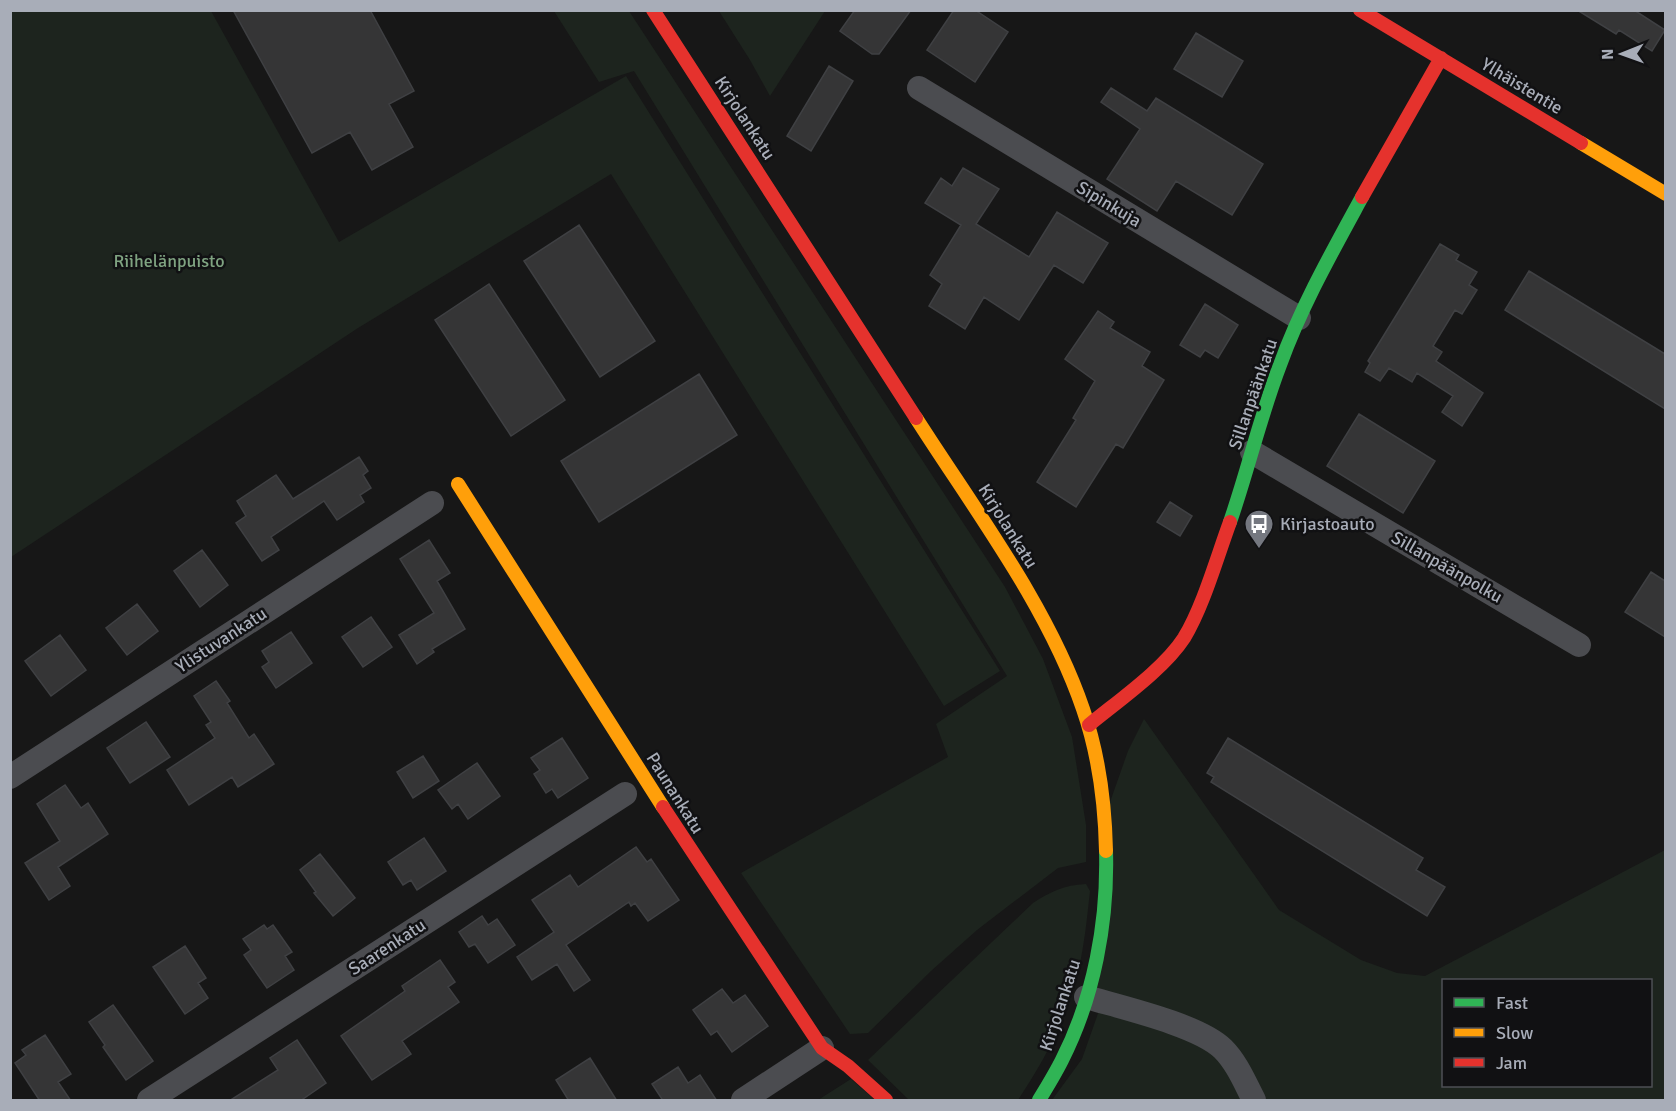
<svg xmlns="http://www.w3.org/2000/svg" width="1676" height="1111" font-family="Signika,sans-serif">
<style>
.green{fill:#1d241e;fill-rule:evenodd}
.building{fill:#353536;stroke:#3f4043;stroke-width:1.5}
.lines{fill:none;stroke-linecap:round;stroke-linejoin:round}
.street{stroke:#4b4c50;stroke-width:24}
.fast{stroke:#30b455;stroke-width:14}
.slow{stroke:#ff9f0a;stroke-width:14}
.jam{stroke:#e5322d;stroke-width:14}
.labels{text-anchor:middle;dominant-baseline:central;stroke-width:5;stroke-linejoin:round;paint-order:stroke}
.street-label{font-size:18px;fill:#a8adb8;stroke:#111113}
.park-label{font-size:18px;fill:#7fa381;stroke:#111113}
.poi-label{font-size:18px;fill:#a8adb8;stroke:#111113;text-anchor:start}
</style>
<rect width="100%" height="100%" fill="#171717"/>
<!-- green -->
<path class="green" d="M10,11H211L339,242L626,76L1000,671L944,706L611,174L358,328L11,557Z
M554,11H629L1005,587L1043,659L1072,737L1086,825V862L1058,868L977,930L931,971L868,1033L850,1034L741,873L948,757L936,724L1007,676L634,71L599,82Z
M719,11H825L770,96L750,60Z
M1144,719L1279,910L1361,960L1397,973L1425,976L1665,850V1100H1258L1229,1041L1092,997L1109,805L1128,751ZM1444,980H1650V1086H1444Z
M1086,884L1090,891C1086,928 1082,968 1069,1003C1056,1038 1038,1070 1018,1100H909L868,1060L1033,903C1050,892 1064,885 1086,884Z
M1101,1005L1223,1054L1247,1100H1052L1082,1059Z
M851,1079L875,1100H818Z"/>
<!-- building -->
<path class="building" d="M233,10H370L414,91L389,104L413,147L372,170L350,132L312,153Z
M855,10H911L879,54H872L840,31Z
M954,10H975L1008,32L975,82L927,50Z
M1577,10H1634L1665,30L1652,51L1619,30L1616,34Z
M1196,33L1243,61L1222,97L1174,69Z
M829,66L853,81L811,151L787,136Z
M1111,88L1147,111L1156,98L1263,164L1232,215L1176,181L1157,211L1107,179L1140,129L1101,102Z
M963,168L999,189L976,224L1029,257L1057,212L1108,243L1083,283L1054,265L1019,320L984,297L965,329L929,306L942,284L930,275L961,225L925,203L941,178L952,186Z
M579,225L655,341L600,377L524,261Z
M1440,244L1459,255L1456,260L1477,272L1469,285L1477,290L1462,314L1455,310L1433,346L1442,352L1436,361L1483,393L1462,426L1442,412L1453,396L1417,373L1412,382L1389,368L1380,381L1365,372L1370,363L1368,361Z
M1529,271L1665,354V409L1505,310Z
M489,284L565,400L511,436L435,320Z
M1205,304L1238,325L1218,358L1205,350L1200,357L1180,345Z
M1098,311L1114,322L1110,328L1150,352L1142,366L1164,380L1123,448L1116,444L1076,507L1037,482L1076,420L1073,418L1095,381L1065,359Z
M699,374L737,435L599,522L561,461Z
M1359,414L1435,461L1403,513L1327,466Z
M359,457L368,471L363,475L371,488L360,495L364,502L337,520L324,501L271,537L279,550L262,561L236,523L246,516L237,501L276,475L293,499Z
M1170,502L1192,516L1180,536L1157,522Z
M429,540L450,573L437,581L465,629L432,649L434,652L417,664L399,635L434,613L400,559Z
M202,550L228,585L200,607L174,571Z
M1651,572L1665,581V637L1625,612Z
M137,604L158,631L127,655L106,628Z
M371,617L392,647L363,667L342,637Z
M291,632L312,663L276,688L262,667L269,662L262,651Z
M60,635L86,670L51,696L25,661Z
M216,681L230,701L227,703L249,738L254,734L274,764L238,787L232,777L189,805L167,770L215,738L206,725L211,722L194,696Z
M146,722L170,757L130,783L107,748Z
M562,738L588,778L558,798L552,789L546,793L534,774L540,770L531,758Z
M1228,738L1423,858L1416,870L1445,887L1427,916L1211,782L1214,777L1207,773Z
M423,756L439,781L413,798L397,772Z
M477,763L500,796L468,819L458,804L452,809L438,790Z
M65,785L81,808L88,803L108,834L58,867L70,886L49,900L25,863L60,841L37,804Z
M424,838L446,871L417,890L411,880L403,885L388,862Z
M636,847L647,862L651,859L679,900L648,921L635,903L631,906L629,902L566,945L590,980L574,991L557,964L532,980L517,957L554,932L532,900L570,875L578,887Z
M320,854L355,898L333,916L314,893L316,892L300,870Z
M482,916L488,925L497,919L515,945L488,963L475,944L469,947L459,932Z
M264,925L267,929L273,925L292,952L285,956L294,970L267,988L244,955L251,950L243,939Z
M185,946L206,978L198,983L208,998L185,1014L153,967Z
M440,960L455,982L448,987L459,1002L402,1041L411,1054L372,1080L341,1036L405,991L402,986Z
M722,989L733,1003L745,995L768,1026L732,1052L717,1031L711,1035L693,1010Z
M113,1005L153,1061L126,1080L103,1047L105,1045L89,1022Z
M45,1035L71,1074L58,1082L71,1101H40L15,1063L26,1055L22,1050Z
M297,1040L326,1083L300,1101H229L278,1070L270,1058Z
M590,1058L617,1101H569L556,1080Z
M678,1067L688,1083L700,1075L717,1101H659L662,1099L652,1084Z"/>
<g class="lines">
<!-- street -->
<path class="street" d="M919,88L1299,318
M1252,452L1579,645
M10,777L432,503
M1086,997C1120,1007 1199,1025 1223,1049C1237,1063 1245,1083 1254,1100
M149,1100L625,794
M743,1100L822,1048"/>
<!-- fast -->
<path class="fast" d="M1230,522C1248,470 1260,417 1280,365C1301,307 1332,252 1362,197
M1039,1100C1047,1087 1055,1074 1062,1060C1094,997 1108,922 1106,851"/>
<!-- slow -->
<path class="slow" d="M1581,143L1666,194
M916,418C974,509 1048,606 1083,709C1099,755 1105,803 1106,851
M458,484L663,807"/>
<!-- jam -->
<path class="jam" d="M653,10L916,418
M1360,10L1581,143
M1362,197L1441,58
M1089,725C1118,701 1164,669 1184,638C1203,607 1217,557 1230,522
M663,807L822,1048L848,1066L886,1100"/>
</g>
<!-- icons -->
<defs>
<g id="bus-pin" transform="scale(1.5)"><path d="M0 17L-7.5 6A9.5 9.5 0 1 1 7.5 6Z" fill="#757880" stroke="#111113"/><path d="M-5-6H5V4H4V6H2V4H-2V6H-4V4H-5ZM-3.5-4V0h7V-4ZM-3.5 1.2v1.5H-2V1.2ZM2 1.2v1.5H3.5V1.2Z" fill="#fff"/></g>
</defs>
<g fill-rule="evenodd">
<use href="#bus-pin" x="1259" y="524"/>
</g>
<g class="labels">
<!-- street labels -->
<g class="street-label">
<text transform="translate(1522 86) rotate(31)">Ylhäistentie</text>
<text transform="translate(745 118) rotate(57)">Kirjolankatu</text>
<text transform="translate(1109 204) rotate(31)">Sipinkuja</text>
<text transform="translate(1253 394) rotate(-71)">Sillanpäänkatu</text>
<text transform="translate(1008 526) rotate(58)">Kirjolankatu</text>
<text transform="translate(1447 567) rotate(30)">Sillanpäänpolku</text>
<text transform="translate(221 640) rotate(-33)">Ylistuvankatu</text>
<text transform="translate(675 793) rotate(58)">Paunankatu</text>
<text transform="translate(387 947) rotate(-33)">Saarenkatu</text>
<text transform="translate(1060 1005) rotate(-72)">Kirjolankatu</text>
</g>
<!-- park labels -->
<g class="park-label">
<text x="169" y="261">Riihelänpuisto</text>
</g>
<!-- poi labels -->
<g class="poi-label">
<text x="1280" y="524">Kirjastoauto</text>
</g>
</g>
<!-- border -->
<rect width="1676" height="1111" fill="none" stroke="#a8adb8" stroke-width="24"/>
<!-- legend -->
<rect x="1442" y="979" width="210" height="108" fill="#111113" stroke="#4d4f55" stroke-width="1.5"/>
<rect x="1454" y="998" width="30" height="9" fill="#30b455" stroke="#4d4f55" stroke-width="1.5"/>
<text x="1496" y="1009" font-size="18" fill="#a8adb8">Fast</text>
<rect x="1454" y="1028" width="30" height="9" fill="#ff9f0a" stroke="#4d4f55" stroke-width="1.5"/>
<text x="1496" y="1039" font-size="18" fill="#a8adb8">Slow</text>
<rect x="1454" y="1058" width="30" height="9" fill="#e5322d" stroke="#4d4f55" stroke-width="1.5"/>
<text x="1496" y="1069" font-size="18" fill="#a8adb8">Jam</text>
<!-- north arrow -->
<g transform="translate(1622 54) rotate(269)" stroke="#111113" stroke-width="4.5" paint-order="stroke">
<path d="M0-4.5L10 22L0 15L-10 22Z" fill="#a8adb8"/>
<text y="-9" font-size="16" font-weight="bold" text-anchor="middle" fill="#a8adb8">N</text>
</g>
</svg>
